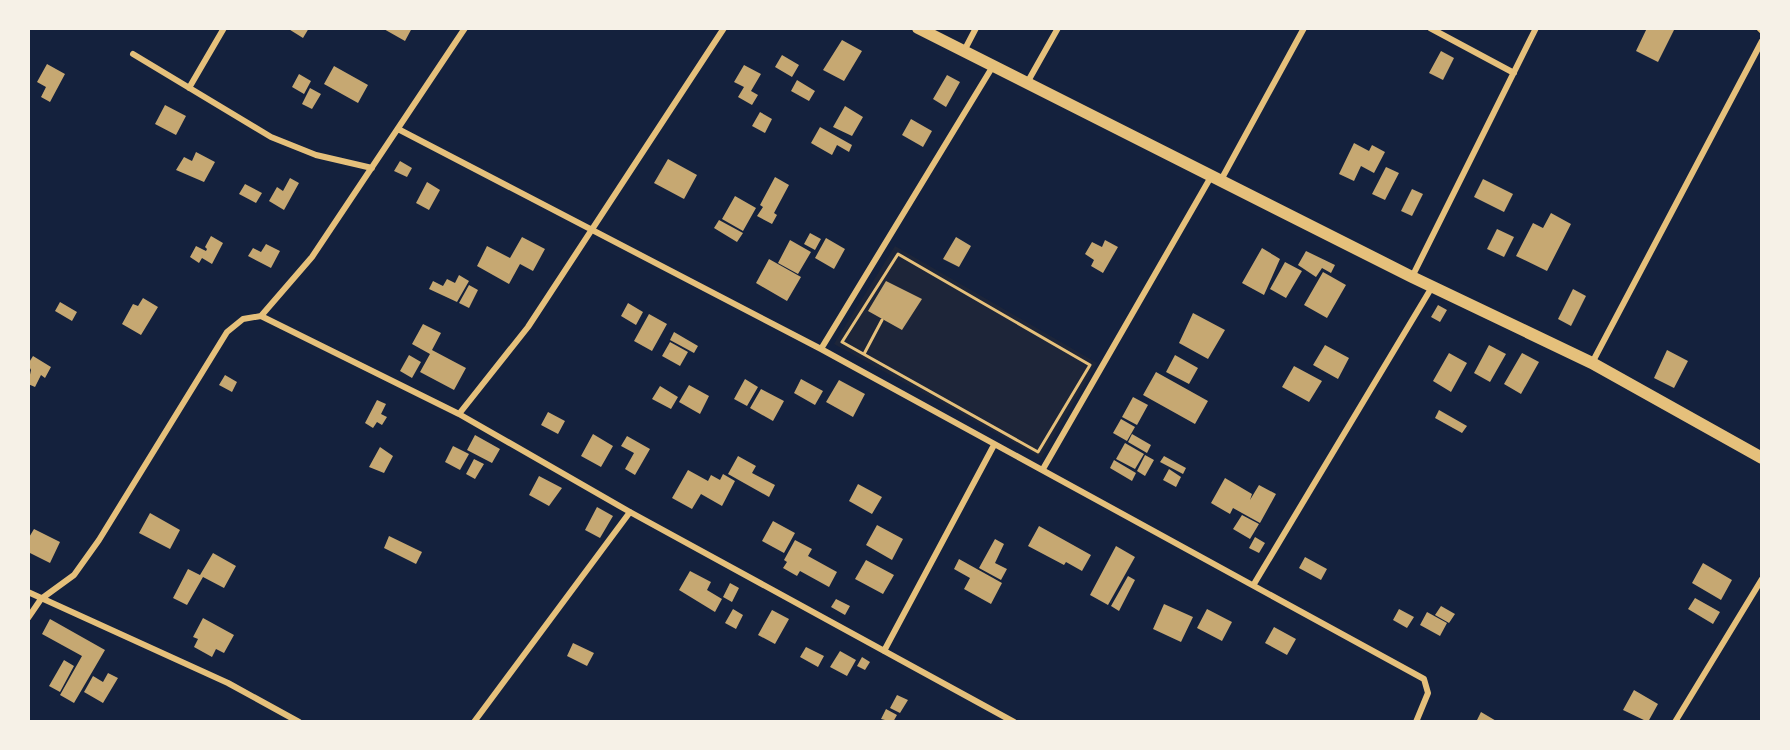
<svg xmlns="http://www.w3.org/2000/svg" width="1790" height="750" font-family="'IBM Plex Sans',sans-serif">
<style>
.green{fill:#1d2539}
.building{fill:#c6a872}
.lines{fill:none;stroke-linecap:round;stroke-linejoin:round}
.path{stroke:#e5c07b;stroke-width:3}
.minor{stroke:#e5c07b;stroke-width:6}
.secondary{stroke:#e5c07b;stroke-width:12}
</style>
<rect width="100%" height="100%" fill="#14213d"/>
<!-- green -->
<path class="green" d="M895,246L1097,363L1041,458L834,344Z"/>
<!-- building -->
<path class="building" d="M287,28H309L303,38Z
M382,28H412L405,41Z
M1647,28H1675L1658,62L1636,51Z
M842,40L862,51L844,81L823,70Z
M1441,51L1454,58L1443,80L1429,73Z
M782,55L799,65L792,77L775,67Z
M47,64L65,74L50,102L41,97L46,87L37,82Z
M744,65L761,74L751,91L758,95L752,105L738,97L744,87L734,82Z
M334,66L368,85L358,103L324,84Z
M299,74L311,81L304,94L292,87Z
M947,75L960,82L946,107L933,99Z
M797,80L815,91L809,101L791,91Z
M310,88L321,94L312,109L302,104Z
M165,105L186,116L176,135L155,124Z
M845,106L863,117L852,136L833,127Z
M760,112L772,119L765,133L752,126Z
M911,119L932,131L923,147L902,135Z
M820,127L852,145L849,152L837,145L832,155L811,143Z
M1354,143L1369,151L1372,145L1385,152L1374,173L1361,166L1354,181L1339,174Z
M196,152L215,162L204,182L176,170L184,157L192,161Z
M668,159L697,175L684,199L654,183Z
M400,161L412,168L407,177L394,171Z
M1386,167L1399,173L1385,200L1372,194Z
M775,177L789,185L774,213L777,215L772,224L757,216L763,207L760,205Z
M290,178L299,183L284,210L269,201L277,187L283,191Z
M1483,179L1513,194L1504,212L1474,197Z
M427,182L440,190L429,210L416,203Z
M245,184L262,193L256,203L239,194Z
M1412,189L1423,194L1412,216L1401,211Z
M735,196L756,208L743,231L722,219Z
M1551,213L1571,224L1547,271L1516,256L1533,223L1543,228Z
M719,220L743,233L737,242L714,228Z
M1497,229L1514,237L1504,257L1487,249Z
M810,233L821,239L815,250L804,244Z
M211,236L223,243L212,264L202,258L199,263L190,257L196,246L206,251L207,249L205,247Z
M522,237L545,249L533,271L520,264L509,284L477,266L487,246L510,258Z
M956,237L971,246L959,267L943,259Z
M826,238L845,249L834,269L815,258Z
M790,240L811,252L798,274L778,263Z
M1105,240L1118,247L1103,273L1091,266L1094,260L1085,254L1092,242L1102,247Z
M266,244L280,251L271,268L248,256L253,248L261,252Z
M1262,248L1280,259L1264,295L1242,283Z
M1306,251L1335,265L1331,273L1322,268L1316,277L1298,265Z
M769,259L801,277L787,301L756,283Z
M1285,262L1302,271L1286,298L1270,289Z
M1323,272L1346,285L1327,318L1304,305Z
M459,275L469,281L457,302L429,289L433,281L443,286L447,279L455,283Z
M886,281L922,299L902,330L868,311Z
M469,285L478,290L469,308L459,303Z
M1573,289L1586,296L1571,326L1558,319Z
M143,298L158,307L141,335L122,324L133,304L138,306Z
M60,302L77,312L72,321L55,311Z
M628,303L643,312L636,325L621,316Z
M1438,305L1447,310L1440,322L1431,317Z
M1193,313L1225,330L1208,359L1179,343Z
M649,314L667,324L652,351L634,341Z
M423,324L441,333L432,350L466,368L454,390L420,372L430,354L412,344Z
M674,332L698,346L694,353L670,340Z
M670,342L688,352L680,366L662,356Z
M1325,345L1349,358L1338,379L1313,365Z
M1489,345L1506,354L1490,382L1474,373Z
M1667,350L1688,361L1674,388L1654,378Z
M1449,353L1467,363L1451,392L1433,381Z
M1522,353L1539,362L1521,394L1504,384Z
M409,355L421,362L412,378L400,371Z
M1175,355L1198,368L1189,384L1166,372Z
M33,356L51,367L45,378L41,375L35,387L28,384L31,370L28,364Z
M1294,366L1322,381L1309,402L1282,387Z
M1156,372L1208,401L1195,424L1143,395Z
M225,375L237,382L232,392L219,385Z
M745,379L758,387L747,406L734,399Z
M801,379L823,391L815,405L794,393Z
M839,380L865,394L853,417L826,402Z
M689,385L709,396L700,414L679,402Z
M660,386L678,397L671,409L652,399Z
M761,389L784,401L773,421L750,408Z
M1133,397L1148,405L1137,425L1122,417Z
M377,400L386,404L381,414L387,417L382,425L377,422L373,428L365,423Z
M1439,410L1467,426L1462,433L1435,418Z
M548,412L565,421L558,434L541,425Z
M1121,419L1135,427L1127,441L1113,433Z
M593,434L613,446L601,467L581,456Z
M1132,434L1151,445L1147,453L1128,442Z
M475,435L500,449L492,463L467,450Z
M627,436L650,449L635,475L625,469L634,453L621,446Z
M1125,443L1144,454L1135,469L1116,459Z
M453,446L469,454L460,470L445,462Z
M380,447L393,456L384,473L369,467Z
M1145,455L1154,460L1145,476L1137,471Z
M738,456L756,466L752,473L775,485L769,497L728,474Z
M1164,456L1186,468L1183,474L1160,462Z
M474,459L484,464L475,479L466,474Z
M1114,460L1136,473L1132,481L1110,468Z
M1169,469L1181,477L1176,487L1163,480Z
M688,470L708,481L711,475L720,480L723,474L735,481L722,506L701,494L692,509L672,498Z
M539,476L562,488L549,506L529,495Z
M1225,478L1252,494L1250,500L1259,485L1276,494L1260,523L1233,508L1230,514L1211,503Z
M858,484L882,497L872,514L849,501Z
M597,507L613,516L600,538L585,530Z
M150,513L180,530L170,549L139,533Z
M1242,515L1259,524L1250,539L1233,529Z
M773,521L795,533L784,553L762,541Z
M877,525L903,539L892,560L866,545Z
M1039,526L1091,555L1082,571L1066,562L1064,565L1028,546Z
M34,529L60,542L50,563L28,552V539Z
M389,536L422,552L416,564L384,548Z
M1255,537L1265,543L1259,553L1249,548Z
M995,539L1004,544L995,563L1007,569L1001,580L979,568Z
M795,540L812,549L808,556L837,572L829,587L800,571L797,576L783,568L787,562L784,560Z
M1116,546L1135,557L1108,605L1090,595Z
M213,553L236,566L224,588L203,577L187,605L173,598L188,569L200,575Z
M1305,557L1327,569L1321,580L1299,568Z
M959,559L1002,583L991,604L964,589L970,578L954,569Z
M866,560L894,575L883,594L855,579Z
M1703,563L1732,580L1721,600L1692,583Z
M690,571L711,582L707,590L722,599L715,612L679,590Z
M1128,576L1135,580L1119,611L1111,606Z
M730,583L739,588L732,602L723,597Z
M1695,598L1720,612L1713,624L1688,609Z
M836,599L850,606L845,615L831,607Z
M1164,604L1193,617L1181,642L1153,629Z
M1441,606L1455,614L1449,623L1435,615Z
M733,609L743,615L736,629L725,623Z
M1207,609L1232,622L1222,641L1197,628Z
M1399,609L1414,617L1407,628L1393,620Z
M772,610L789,619L775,644L758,635Z
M1427,612L1447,623L1440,636L1420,625Z
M203,618L234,635L224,653L216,649L212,657L194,647L198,639L193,637Z
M50,619L105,650L74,703L60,695L82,656L42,634Z
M1274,627L1296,639L1287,655L1265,643Z
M573,643L594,653L587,666L567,656Z
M806,647L824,656L818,667L800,657Z
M840,651L856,660L847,676L830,667Z
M862,657L870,662L865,670L857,666Z
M64,660L74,666L60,692L49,686Z
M108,673L118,678L103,703L84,692L93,676L103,682Z
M1634,690L1658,704L1648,722L1623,710Z
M897,695L908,700L900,713L890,708Z
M886,709L897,715L893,722L881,719Z
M1481,712L1498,722H1476Z"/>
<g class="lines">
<!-- path -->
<path class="path" d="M898,254L1090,365L1038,452L842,342Z
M864,354L882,320"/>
<!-- minor -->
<path class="minor" d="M1430,28L1514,73
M1759,28L1762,31
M964,51L976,28
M133,54L271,137L316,155L372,168
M1027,83L1058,28
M189,88L224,28
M398,129L821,349L1424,679L1428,693L1416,722
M1221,180L1304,28
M1412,277L1536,28
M261,316L312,257L465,28
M821,349L993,66
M1592,363L1762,41
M459,414L528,327L724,28
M1043,469L1212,175
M1254,584L1432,287
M28,592L228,683L299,722
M28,618L41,599L74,575L99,540L227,332L243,319L261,316L459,414L630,512L1014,722
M884,651L994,445
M474,722L630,512
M1675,722L1762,579"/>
<!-- secondary -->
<path class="secondary" d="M918,28L1412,277L1592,363L1762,458"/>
</g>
<!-- border -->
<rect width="1790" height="750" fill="none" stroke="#f6f1e7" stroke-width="60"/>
</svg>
